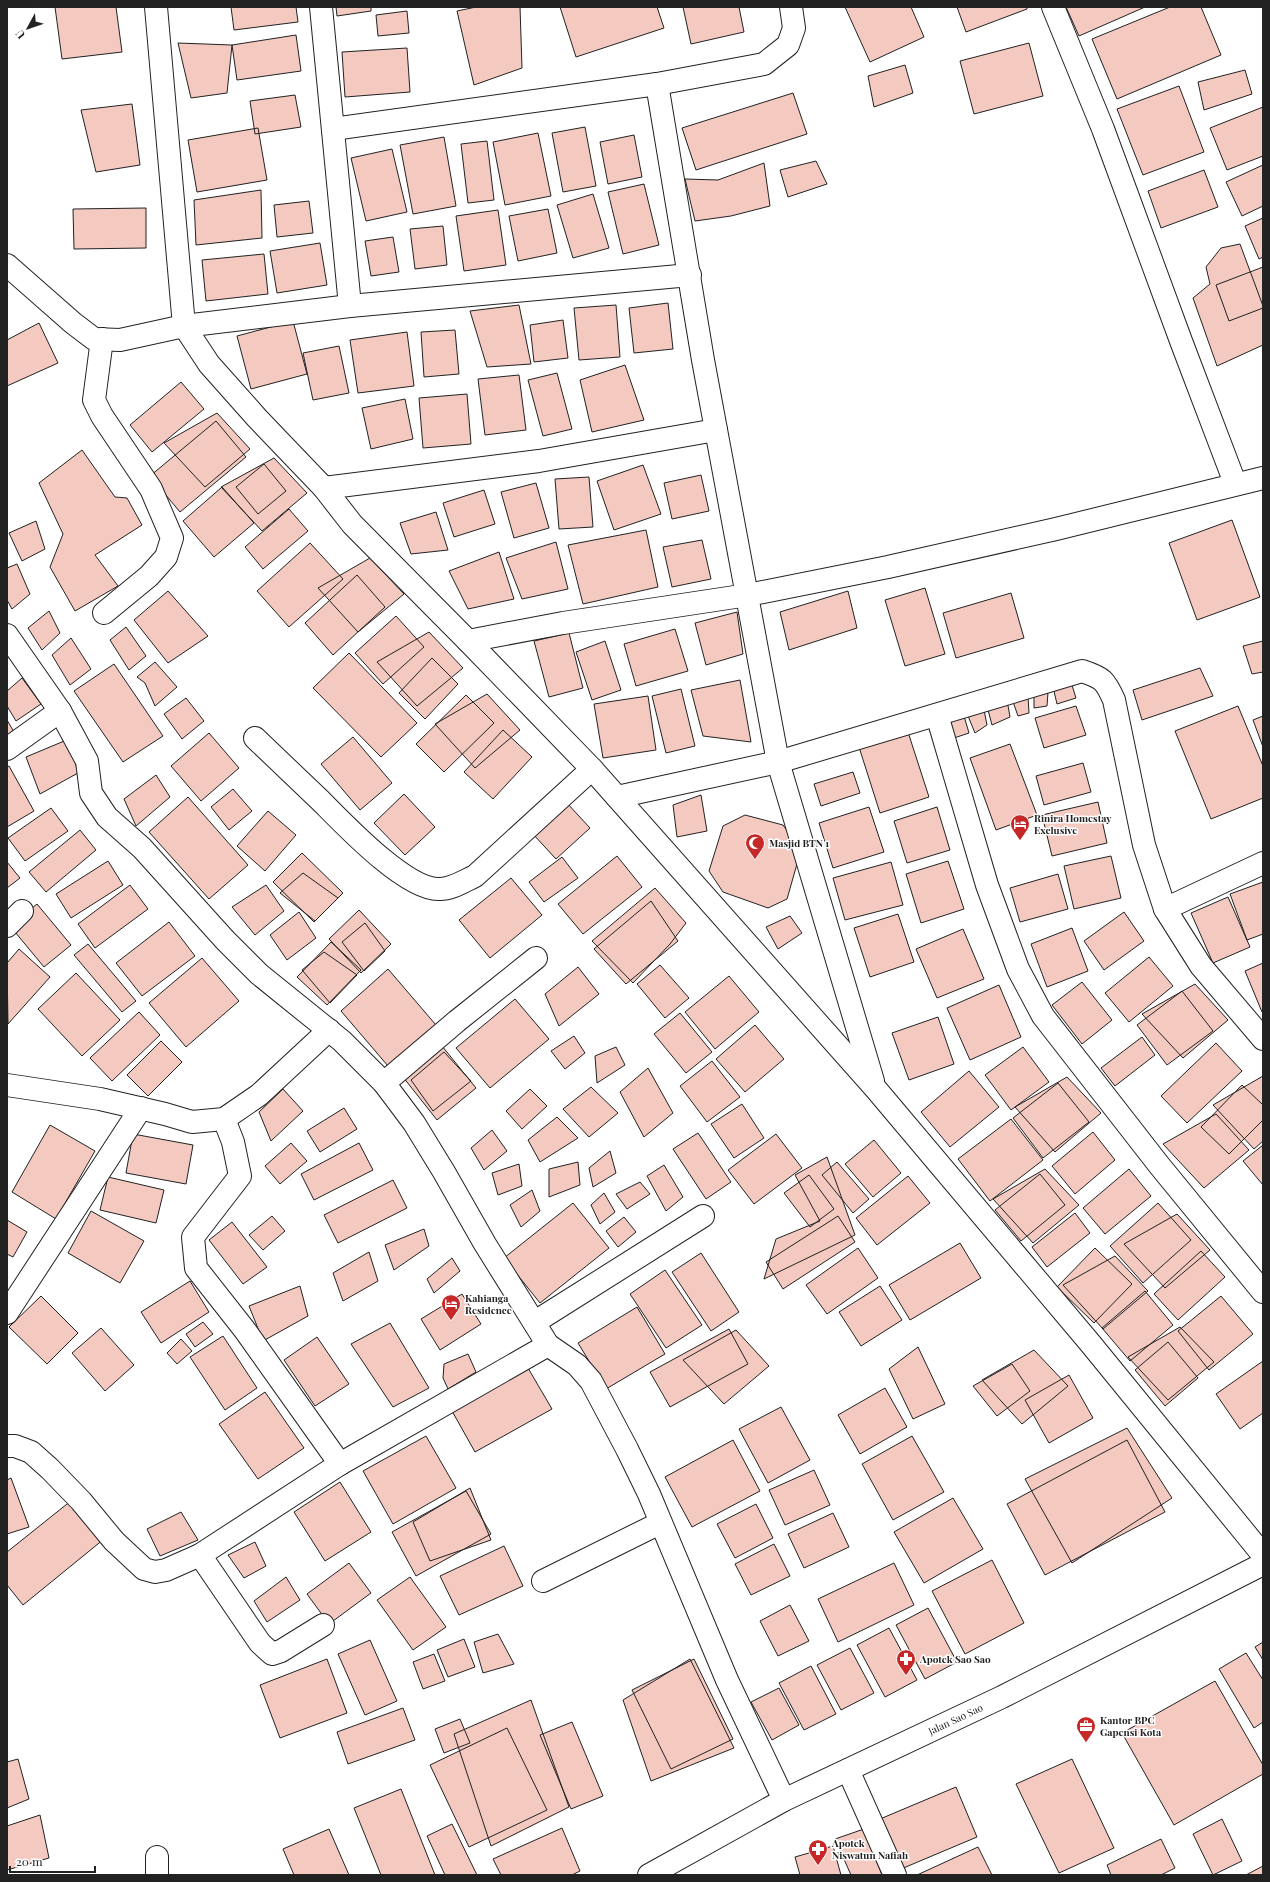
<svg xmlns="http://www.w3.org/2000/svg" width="1270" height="1882" font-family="'Playfair Display',serif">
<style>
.building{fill:#f3c9c0;stroke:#222}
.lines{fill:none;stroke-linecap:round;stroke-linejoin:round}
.minor-casing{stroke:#222;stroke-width:24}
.minor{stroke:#fff;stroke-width:22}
.labels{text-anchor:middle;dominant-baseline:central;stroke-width:3;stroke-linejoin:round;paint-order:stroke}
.poi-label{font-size:10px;font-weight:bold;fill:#222;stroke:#fff;text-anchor:start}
.street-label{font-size:10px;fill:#222;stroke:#fff}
</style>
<rect width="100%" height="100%" fill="#fff"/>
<!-- building -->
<path class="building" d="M55,7H116L122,52L62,59Z
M231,7H296L298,22L234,30Z
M336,7H371V11L337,16Z
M476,7H520L522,68L474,85L457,11Z
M560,7H657L664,28L576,57Z
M683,7H739L744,32L691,44Z
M845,7H911L924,37L870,62Z
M957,7H1027V9L966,32Z
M1066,7H1145L1079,36Z
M1170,7H1201L1221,55L1117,99L1092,39Z
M407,11L409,33L378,36L376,15Z
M296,35L301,71L237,80L232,45Z
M178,43L232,45L227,93L191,98Z
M1029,43L1043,96L974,114L960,61Z
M407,48L410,92L345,97L342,52Z
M905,65L913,93L874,107L868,76Z
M1245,70L1252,94L1204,110L1198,82Z
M1179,86L1204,152L1143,175L1117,109Z
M793,93L807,134L696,170L682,128Z
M295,95L301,127L255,134L250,101Z
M132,104L140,165L96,172L81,110Z
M1263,107V156L1227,170L1210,128Z
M585,127L596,186L563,192L552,133Z
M258,128L267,180L197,192L188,140Z
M538,133L551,196L505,205L493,142Z
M634,135L642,177L608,184L600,142Z
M444,137L456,206L413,214L400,145Z
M487,141L494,200L468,203L461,144Z
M392,149L407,212L366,221L351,158Z
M816,161L827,184L788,197L780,170Z
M764,163L770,206L731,216L695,221L685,179L718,180Z
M1263,165V206L1242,216L1226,182Z
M1204,170L1218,207L1161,228L1148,191Z
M644,184L659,245L623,254L608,192Z
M261,190L262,238L196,245L194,200Z
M593,194L609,248L573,258L557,205Z
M309,201L313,233L277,237L274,205Z
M146,208V248L74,249L73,209Z
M548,209L557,253L518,261L509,216Z
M498,210L506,265L464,271L456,216Z
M1263,218V257L1259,259L1245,226Z
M443,226L447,265L415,269L410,229Z
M393,237L399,272L371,276L365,241Z
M320,243L327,285L277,293L270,251Z
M1240,244L1263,306V345L1217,366L1193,298L1210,284L1206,267L1221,248Z
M264,254L268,294L206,301L202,260Z
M1263,267V308L1229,321L1216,285Z
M668,303L673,349L634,353L629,308Z
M519,305L531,364L487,367L470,311Z
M616,305L620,357L579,360L574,308Z
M563,320L568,358L534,362L530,325Z
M293,321L307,374L251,389L237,336Z
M39,323L58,363L7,386V340Z
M455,330L459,374L424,377L421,332Z
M407,332L414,386L358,393L350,340Z
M339,346L349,393L313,400L303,353Z
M625,365L644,420L592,432L580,380Z
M557,373L572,429L543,436L528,380Z
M519,375L526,430L485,435L478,379Z
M181,382L204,409L152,452L130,425Z
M467,394L471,444L423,448L419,398Z
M405,399L413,439L371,449L362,408Z
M217,413L250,449L205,487L164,443Z
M216,421L246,457L180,512L150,476Z
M82,450L115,497L127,498L142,525L95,555L118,586L75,611L50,567L63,534L39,483Z
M274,458L307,493L262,531L221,487Z
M264,464L286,491L258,514L236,487Z
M643,465L661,514L614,530L597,481Z
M701,475L709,511L672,519L664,483Z
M589,477L593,527L559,529L555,479Z
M536,483L549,528L514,538L501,492Z
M222,487L254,523L214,557L183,521Z
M484,490L495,524L454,537L443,503Z
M289,509L308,531L263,569L245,547Z
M436,512L448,550L411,554L400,523Z
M1232,520L1260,597L1197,620L1169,543Z
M36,521L45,549L22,561L9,533Z
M646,530L658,587L583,604L568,545Z
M702,540L711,579L672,587L663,547Z
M556,542L568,589L522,599L506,558Z
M310,543L343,579L289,627L257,591Z
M499,552L514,599L468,609L449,571Z
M370,558L404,594L358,632L318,588Z
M17,564L30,594L12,609L7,600V568Z
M357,575L385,607L333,655L305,623Z
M925,588L945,654L905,666L885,600Z
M168,591L208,636L168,663L134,620Z
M848,591L857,628L789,650L780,612Z
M1011,593L1024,638L956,658L943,613Z
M49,611L60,633L42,650L28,628Z
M737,612L743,654L706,665L695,623Z
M396,616L424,647L383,684L355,653Z
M126,627L146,656L129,670L110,640Z
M675,629L688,671L636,686L624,644Z
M429,632L463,668L417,706L377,662Z
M569,633L583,688L549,697L534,641Z
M71,638L91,669L70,685L52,655Z
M605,641L621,690L592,700L576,652Z
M1263,641V672L1252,674L1243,646Z
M349,653L417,723L381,757L313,688Z
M432,658L458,684L425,719L399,693Z
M155,662L177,687L155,706L145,683L137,677Z
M114,664L163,736L123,762L74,691Z
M1200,668L1213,696L1142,720L1133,690Z
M22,678L41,704L16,721L7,706V691Z
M740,680L751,742L703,736L691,690Z
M1071,682L1076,698L1057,704L1053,687Z
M681,689L695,746L666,753L652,696Z
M1048,692L1047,706L1034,708V693Z
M487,694L520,730L475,768L435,724Z
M466,695L494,723L444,772L416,744Z
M648,696L656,750L603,758L594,704Z
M1028,697L1029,713L1018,716L1012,699Z
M186,698L204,721L182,739L164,714Z
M1007,700L1010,717L992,725L987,706Z
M1076,706L1086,735L1044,748L1035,718Z
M1238,706L1263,766V798L1211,819L1175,731Z
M984,710L987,725L975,733L968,716Z
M964,716L969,733L951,739L947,717Z
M1263,716V747L1253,720Z
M7,720L14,732L7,736Z
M503,730L532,757L493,799L464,772Z
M908,732L929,797L880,813L859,747Z
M209,733L239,768L201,801L171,766Z
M353,737L392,783L360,810L321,764Z
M69,739L78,773L40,794L26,757Z
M1010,744L1037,815L996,830L970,758Z
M1083,763L1091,792L1044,805L1036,776Z
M9,766L34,811L7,827V767Z
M853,772L860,793L821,806L814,784Z
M156,775L170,797L136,826L124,799Z
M233,789L252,811L229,830L211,807Z
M404,794L435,827L405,855L374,823Z
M701,795L707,831L677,837L673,805Z
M188,797L248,865L209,899L149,832Z
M566,802L590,828L556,859L532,833Z
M1098,802L1107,843L1052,856L1042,815Z
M869,807L884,852L833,868L819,823Z
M937,807L950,850L907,863L894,821Z
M51,808L68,831L25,861L8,838Z
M268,811L296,835L265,871L237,846Z
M745,815L783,825L801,850L787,899L768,908L723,892L709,871L723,826Z
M80,830L96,850L46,892L29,872Z
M302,853L343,893L314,922L273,882Z
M617,856L642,887L583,934L558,904Z
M1111,856L1121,898L1074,909L1064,866Z
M562,857L578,878L544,902L529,882Z
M108,861L123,885L71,918L56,894Z
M948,861L964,909L921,923L906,874Z
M7,862L20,878L7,888Z
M891,862L903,905L845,920L833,878Z
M303,873L338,898L315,921L280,893Z
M1058,874L1068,909L1020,922L1010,888Z
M511,878L542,915L490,958L459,920Z
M1263,882V934L1247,940L1230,894Z
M130,885L148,909L95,948L78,924Z
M266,885L284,911L255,935L232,907Z
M655,888L686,923L670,944L633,983L592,941Z
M1228,897L1250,947L1213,963L1191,913Z
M651,901L678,941L626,984L594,949Z
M37,904L71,945L44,967L10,926Z
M359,910L391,944L361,973L329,939Z
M299,912L316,938L287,960L270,935Z
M1124,912L1144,941L1104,970L1084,941Z
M898,914L914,962L870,977L854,928Z
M790,916L802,933L778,949L766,927Z
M169,922L195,956L142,996L116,963Z
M365,923L385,951L364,971L342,942Z
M1072,928L1088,971L1047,987L1031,944Z
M963,929L984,979L937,998L916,949Z
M331,942L361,970L327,1005L297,977Z
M88,944L136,1001L122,1012L74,955Z
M19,949L50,977L8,1024L7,963Z
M324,952L357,975L330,1003L302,970Z
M1149,957L1173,986L1129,1022L1105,993Z
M202,958L239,1001L186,1047L149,1003Z
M1263,963V1011L1262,1012L1245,971Z
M660,965L689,998L665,1018L637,984Z
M578,967L599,994L559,1026L545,994Z
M388,969L436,1025L388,1066L341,1011Z
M76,973L120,1020L82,1056L38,1009Z
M729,976L759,1012L715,1049L685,1012Z
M1082,982L1112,1020L1082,1044L1052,1005Z
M1195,984L1228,1020L1183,1058L1142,1014Z
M999,985L1021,1037L970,1060L947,1008Z
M1182,991L1213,1031L1167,1065L1137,1025Z
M515,999L549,1039L490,1088L456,1048Z
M139,1012L160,1035L112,1081L90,1058Z
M680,1013L712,1052L686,1073L654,1034Z
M938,1017L954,1064L909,1080L892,1033Z
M755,1025L784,1059L745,1092L716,1059Z
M574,1036L585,1053L565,1069L551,1051Z
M1142,1037L1155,1055L1115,1086L1101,1068Z
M161,1041L182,1062L148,1096L127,1075Z
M1216,1043L1242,1071L1187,1123L1161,1096Z
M442,1046L476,1088L437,1120L403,1077Z
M616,1047L625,1065L597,1083L595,1056Z
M1023,1047L1049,1082L1011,1110L985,1075Z
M444,1052L471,1081L433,1111L411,1080Z
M712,1061L740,1097L707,1122L680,1086Z
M648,1068L673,1113L644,1137L620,1092Z
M969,1071L999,1107L950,1147L921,1112Z
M1263,1076V1141L1254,1149L1213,1105Z
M1067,1077L1101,1113L1055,1152L1015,1107Z
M1058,1083L1089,1122L1043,1158L1013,1118Z
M1242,1085L1263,1105V1120L1229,1154L1201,1127Z
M591,1087L618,1113L589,1137L563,1109Z
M283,1089L303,1111L271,1141L259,1112Z
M530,1089L547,1106L522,1129L506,1111Z
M742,1104L764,1138L734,1158L711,1124Z
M344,1108L357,1129L320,1152L307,1131Z
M1216,1114L1249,1150L1204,1188L1163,1144Z
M557,1117L578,1138L540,1162L528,1140Z
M1011,1119L1043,1160L990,1201L958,1159Z
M50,1125L95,1151L56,1219L12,1192Z
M492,1130L507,1151L484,1170L471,1148Z
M1093,1132L1115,1160L1075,1194L1052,1166Z
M698,1133L731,1182L706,1199L673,1149Z
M133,1134L193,1145L186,1184L126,1173Z
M776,1134L802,1168L754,1204L728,1170Z
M874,1140L901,1173L873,1197L845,1164Z
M291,1143L307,1161L280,1184L265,1166Z
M359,1143L373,1170L314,1200L301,1174Z
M1263,1145V1185L1243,1161Z
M610,1151L616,1173L593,1187L589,1168Z
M827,1157L855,1235L764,1279L776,1239L820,1221L795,1175Z
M578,1162L580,1185L549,1197V1169Z
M837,1162L869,1199L853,1213L822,1175Z
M519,1164L522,1186L498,1195L492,1173Z
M664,1165L683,1197L666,1211L647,1176Z
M1045,1169L1079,1205L1033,1243L993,1199Z
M1129,1169L1151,1196L1105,1234L1083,1208Z
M1040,1174L1065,1205L1021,1241L995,1210Z
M809,1175L834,1209L810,1227L784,1193Z
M908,1176L930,1203L877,1245L856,1218Z
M108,1177L164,1190L156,1223L100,1210Z
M393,1180L407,1208L338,1243L324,1215Z
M640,1182L650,1194L627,1209L616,1194Z
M532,1190L540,1211L521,1227L510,1205Z
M604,1193L615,1212L600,1224L591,1205Z
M573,1203L609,1248L540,1303L504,1258Z
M1158,1203L1191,1240L1143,1283L1110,1246Z
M91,1211L144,1241L120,1283L68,1253Z
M1075,1213L1090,1233L1047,1267L1032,1247Z
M1177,1214L1210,1250L1165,1288L1124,1244Z
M272,1216L285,1231L263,1250L249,1235Z
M838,1216L855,1242L783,1289L766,1262Z
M624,1217L636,1232L618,1247L606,1231Z
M7,1220L27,1232L13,1257L7,1254Z
M232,1222L267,1267L243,1284L209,1240Z
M424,1229L429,1246L394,1270L385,1245Z
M960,1243L981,1278L910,1320L889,1285Z
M858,1248L878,1278L827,1314L806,1285Z
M1095,1248L1132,1284L1094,1323L1057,1287Z
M1201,1251L1225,1277L1178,1320L1154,1294Z
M369,1252L378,1281L343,1301L333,1273Z
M701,1253L739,1312L711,1331L672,1272Z
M1115,1256L1148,1291L1103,1329L1063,1285Z
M452,1258L460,1271L434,1293L427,1279Z
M665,1270L702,1325L666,1348L630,1294Z
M190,1281L209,1312L161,1343L141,1312Z
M300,1286L308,1316L263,1341L249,1306Z
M880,1286L902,1320L861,1346L839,1312Z
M1145,1291L1173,1325L1130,1361L1102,1328Z
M462,1294L481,1324L440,1350L421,1319Z
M41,1296L78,1333L47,1364L9,1327Z
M1221,1296L1253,1334L1209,1370L1178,1331Z
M637,1307L665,1354L606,1389L578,1343Z
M203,1322L213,1334L195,1347L186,1334Z
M390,1323L429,1388L393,1407L351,1344Z
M1180,1327L1214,1362L1168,1400L1128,1357Z
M101,1328L134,1365L105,1391L72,1353Z
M729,1329L748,1364L670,1407L650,1372Z
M736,1330L769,1366L724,1404L683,1360Z
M223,1336L257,1388L225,1410L190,1357Z
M317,1337L349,1384L315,1406L284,1360Z
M181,1339L192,1351L177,1364L167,1353Z
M1168,1342L1198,1378L1165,1406L1135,1370Z
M918,1347L945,1404L913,1419L889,1369Z
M1034,1350L1068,1386L1022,1424L982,1380Z
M468,1354L476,1372L448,1389L443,1378L444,1364Z
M1263,1361V1413L1240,1429L1216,1394Z
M1012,1364L1030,1391L997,1416L973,1386Z
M528,1368L552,1409L475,1452L452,1411Z
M1069,1375L1093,1418L1049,1443L1025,1400Z
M885,1388L907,1427L860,1454L838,1415Z
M265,1392L304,1448L258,1479L219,1424Z
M781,1407L810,1460L768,1483L739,1429Z
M1127,1428L1172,1498L1072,1563L1025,1479Z
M426,1436L456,1488L393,1524L363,1471Z
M912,1436L944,1492L893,1520L862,1464Z
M733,1440L760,1491L692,1527L665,1477Z
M1127,1440L1165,1512L1045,1575L1007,1504Z
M814,1470L830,1505L785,1525L769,1490Z
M11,1478L29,1527L7,1534V1480Z
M340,1482L371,1532L325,1561L294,1512Z
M470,1488L491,1540L430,1561L413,1522Z
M466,1491L491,1534L416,1576L392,1532Z
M953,1498L983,1549L924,1583L894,1532Z
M72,1500L104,1539L23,1605L7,1585V1552Z
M756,1504L773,1538L735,1558L717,1524Z
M181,1512L198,1540L160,1556L147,1529Z
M833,1513L849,1547L804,1568L788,1534Z
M255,1542L266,1566L244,1578L228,1555Z
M774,1544L790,1576L751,1595L735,1564Z
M504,1546L523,1586L459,1615L440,1576Z
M992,1560L1024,1623L965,1654L932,1591Z
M349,1563L371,1593L329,1624L307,1594Z
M894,1563L914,1605L838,1642L818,1599Z
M286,1577L300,1600L267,1622L254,1601Z
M410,1577L446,1627L413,1650L377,1600Z
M790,1605L809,1641L778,1656L760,1621Z
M928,1608L957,1662L925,1679L896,1625Z
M889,1628L917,1680L885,1697L857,1645Z
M498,1634L514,1664L483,1673L474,1642Z
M464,1639L475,1667L448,1677L437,1650Z
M370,1640L397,1701L365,1715L338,1654Z
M1263,1642V1660L1255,1647Z
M850,1648L874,1693L841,1710L817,1665Z
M1246,1653L1263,1680V1722L1254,1728L1219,1669Z
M434,1654L445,1681L423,1689L413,1662Z
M327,1659L347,1713L280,1738L260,1685Z
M690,1659L734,1748L651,1781L623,1700Z
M694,1659L733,1739L671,1769L632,1690Z
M811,1666L836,1714L804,1730L779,1683Z
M1215,1681L1263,1765V1774L1174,1825L1122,1733Z
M779,1688L799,1725L772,1740L751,1702Z
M531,1700L569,1807L491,1846L454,1734Z
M403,1708L415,1740L348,1764L337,1732Z
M460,1719L470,1743L444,1753L435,1729Z
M572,1722L603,1796L571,1809L540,1735Z
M507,1728L547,1810L469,1847L430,1765Z
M18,1759L29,1799L7,1808V1762Z
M1072,1759L1114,1848L1059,1873L1016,1784Z
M956,1787L977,1837L901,1869L880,1819Z
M401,1789L435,1875H381L354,1808Z
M40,1815L49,1858L7,1870V1826Z
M1222,1819L1242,1861L1213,1875L1193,1834Z
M452,1824L477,1875H445L427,1836Z
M562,1828L580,1871L572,1875H501L493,1859Z
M329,1829L349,1875H294L283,1849Z
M864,1829L882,1875H851L835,1839Z
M1161,1839L1175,1868L1161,1875H1111L1107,1865Z
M833,1846L841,1875H800L795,1857Z
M978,1847L992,1875H917Z
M1263,1866V1875H1246Z"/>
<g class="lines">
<!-- minor casing -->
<g class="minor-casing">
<g id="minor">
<path d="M156,7L184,326L209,364L257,418L324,488L352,524L468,641L592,769L875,1088L1090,1343L1263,1555"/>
<path d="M321,7L350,306"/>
<path d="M1053,7L1103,129L1181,341L1235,483"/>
<path d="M657,84L703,360L778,762L873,1081"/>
<path d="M333,129L657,84L764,64L788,45L794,28L791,7"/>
<path d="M7,265L73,323L94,339L120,340L184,326L350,306L690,275"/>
<path d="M102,339L94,400L102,416L151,489L172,538L166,557L149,576L104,613"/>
<path d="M324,488L539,461L716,430"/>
<path d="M7,635L60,711L87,761L91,793L107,817L142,848L225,940L259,974L342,1041L384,1083L414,1123L444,1172L485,1244L548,1345L577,1365L591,1381L627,1449L649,1494L727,1680L784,1800"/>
<path d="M468,641L563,623L748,595L888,567L1056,529L1263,478"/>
<path d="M937,715L987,885L1018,969L1043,1016L1159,1165L1263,1292"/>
<path d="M255,738C277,759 299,780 321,801C344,824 405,889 438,889C451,890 464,881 475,876L592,769"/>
<path d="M7,749L60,711"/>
<path d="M617,797L778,762L1082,671C1103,678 1105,680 1114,700L1144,845L1165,909L1201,966L1263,1039"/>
<path d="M1165,909L1263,863"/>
<path d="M7,926L22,911"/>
<path d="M384,1083L457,1021L536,958"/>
<path d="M7,1085L100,1099L165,1114L192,1122L224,1119L259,1095L329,1030"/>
<path d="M224,1119L233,1142L240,1176L193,1237L196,1268L244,1329L340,1464"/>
<path d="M7,1313L141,1108"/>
<path d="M535,1322L703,1216"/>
<path d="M7,1446H15L31,1452L50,1469L81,1501L114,1541L144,1569L155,1572L166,1570L200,1555L340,1464L548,1345"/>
<path d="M200,1555L260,1643L272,1654L281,1651L323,1625"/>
<path d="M543,1581L660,1523"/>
<path d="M848,1770L895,1875"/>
<path d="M157,1875V1857"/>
<path id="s1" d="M649,1875L784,1800L1002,1697L1263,1564"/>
</g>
</g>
<!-- minor -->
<use href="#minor" class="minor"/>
</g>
<!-- icons -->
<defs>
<g id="hotel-pin" transform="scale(1)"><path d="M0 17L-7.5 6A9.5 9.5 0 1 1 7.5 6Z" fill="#c62828" stroke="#fff"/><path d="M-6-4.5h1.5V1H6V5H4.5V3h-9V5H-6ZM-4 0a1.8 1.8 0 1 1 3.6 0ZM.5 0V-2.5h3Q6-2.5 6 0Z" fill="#fff"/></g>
<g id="mosque-pin" transform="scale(1)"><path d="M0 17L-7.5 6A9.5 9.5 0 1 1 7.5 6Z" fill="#c62828" stroke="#fff"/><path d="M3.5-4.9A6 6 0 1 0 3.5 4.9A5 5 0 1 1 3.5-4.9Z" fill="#fff"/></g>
<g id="pharmacy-pin" transform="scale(1)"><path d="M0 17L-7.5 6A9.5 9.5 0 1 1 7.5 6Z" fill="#c62828" stroke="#fff"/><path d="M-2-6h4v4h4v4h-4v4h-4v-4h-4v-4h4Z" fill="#fff"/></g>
<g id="office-pin" transform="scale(1)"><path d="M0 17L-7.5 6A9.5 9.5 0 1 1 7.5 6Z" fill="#c62828" stroke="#fff"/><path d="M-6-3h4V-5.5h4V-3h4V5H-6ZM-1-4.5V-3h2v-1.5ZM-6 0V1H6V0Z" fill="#fff"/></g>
</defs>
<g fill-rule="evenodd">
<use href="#hotel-pin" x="1020" y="824"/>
<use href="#mosque-pin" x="755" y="843"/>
<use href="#hotel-pin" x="451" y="1304"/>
<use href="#pharmacy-pin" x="906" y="1659"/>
<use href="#office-pin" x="1086" y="1726"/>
<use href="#pharmacy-pin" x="818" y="1849"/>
</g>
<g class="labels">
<!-- poi labels -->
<g class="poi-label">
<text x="1034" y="818">Rinira Homestay<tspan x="1034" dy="12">Exclusive</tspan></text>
<text x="769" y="843">Masjid BTN 1</text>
<text x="465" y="1298">Kahianga<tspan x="465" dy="12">Residence</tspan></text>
<text x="920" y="1659">Apotek Sao Sao</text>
<text x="1100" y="1720">Kantor BPC<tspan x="1100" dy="12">Gapensi Kota</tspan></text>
<text x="832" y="1843">Apotek<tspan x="832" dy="12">Niswatun Nafiah</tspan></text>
</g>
<!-- street labels -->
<g class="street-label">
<text stroke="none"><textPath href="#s1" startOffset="344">Jalan Sao Sao</textPath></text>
</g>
</g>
<!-- border -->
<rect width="1270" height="1882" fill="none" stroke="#222222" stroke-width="16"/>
<!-- north arrow -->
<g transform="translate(28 28) rotate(230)" stroke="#ffffff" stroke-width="3" paint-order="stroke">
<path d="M0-3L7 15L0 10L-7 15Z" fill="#222222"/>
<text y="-6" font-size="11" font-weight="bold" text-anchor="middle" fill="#222222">U</text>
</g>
<!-- scale -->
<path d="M10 1866v6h85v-6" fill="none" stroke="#222222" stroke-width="2"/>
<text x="16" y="1866" font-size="12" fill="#222222" stroke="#ffffff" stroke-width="3" paint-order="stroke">20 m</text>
</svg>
